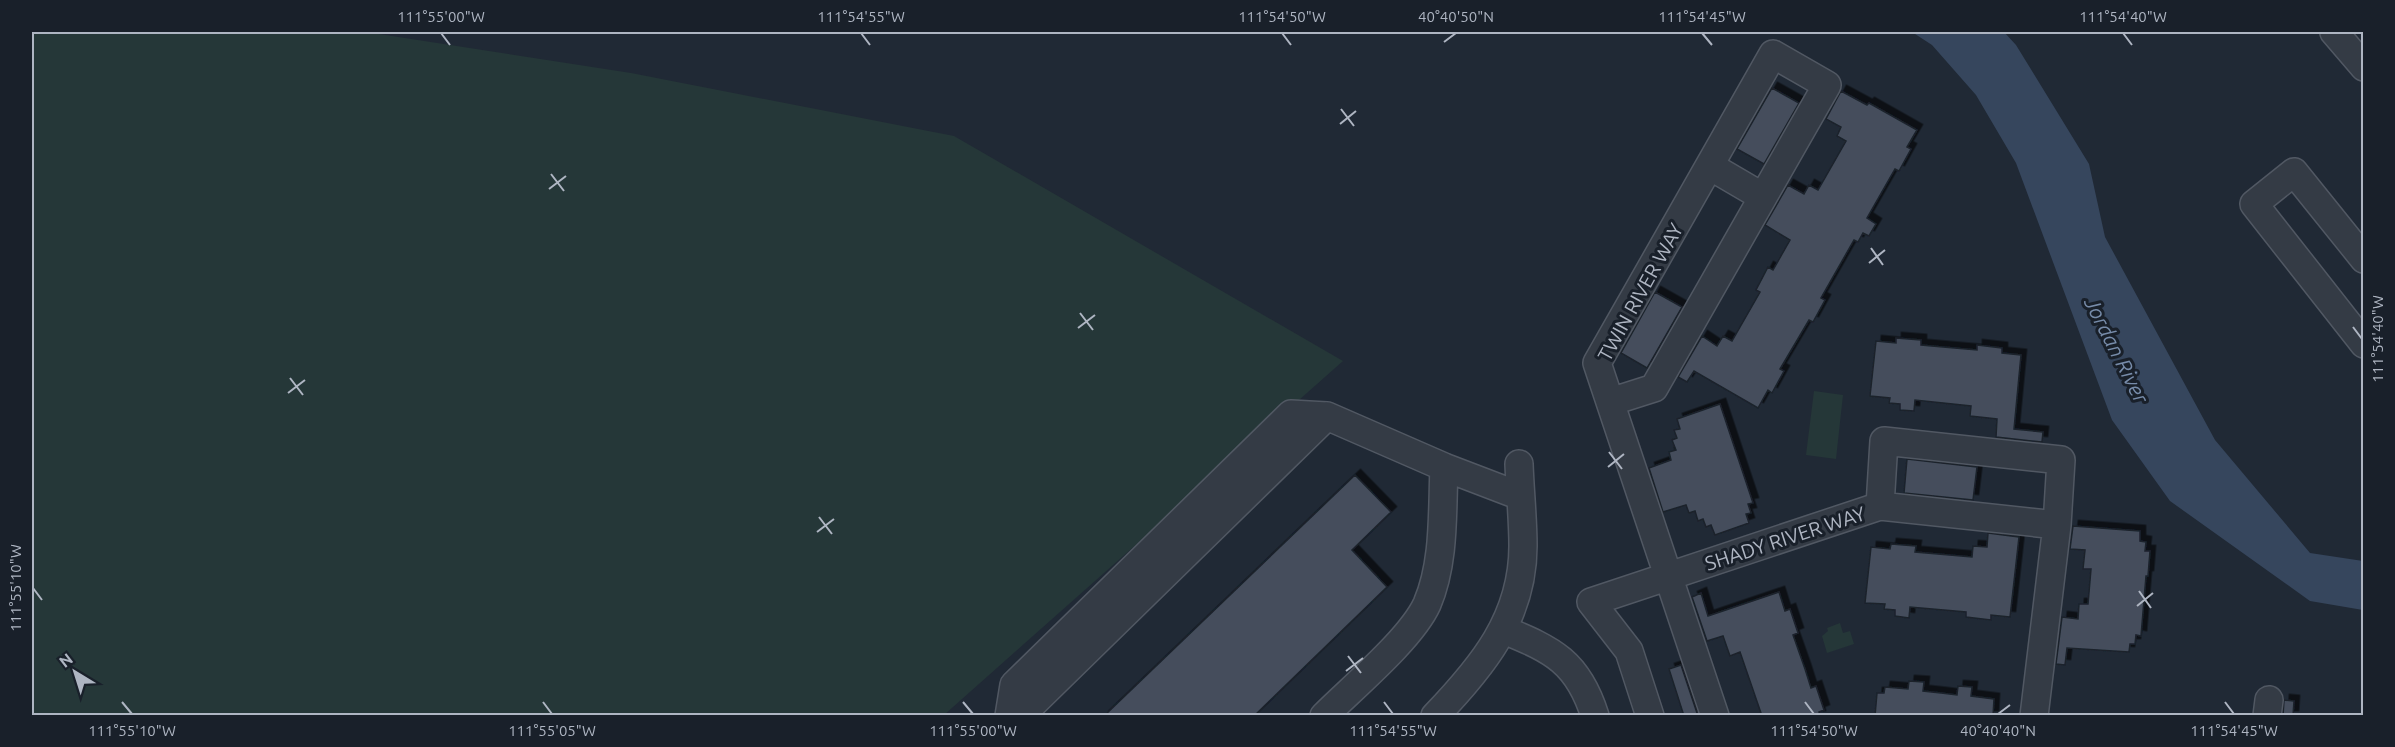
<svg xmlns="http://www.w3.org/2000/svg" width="2395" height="747" font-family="Ubuntu,sans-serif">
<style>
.green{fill:#253738}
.water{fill:#36465d}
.building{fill:#444e5c;stroke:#1b222c;stroke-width:1.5;filter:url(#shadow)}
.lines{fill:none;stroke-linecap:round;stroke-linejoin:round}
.minor-casing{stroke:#515863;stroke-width:30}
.minor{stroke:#343b45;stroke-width:27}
.ticks{fill:none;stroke:#aeb5c2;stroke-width:2}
.labels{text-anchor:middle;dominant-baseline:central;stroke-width:6;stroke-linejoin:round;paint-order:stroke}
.street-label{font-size:20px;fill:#aeb5c2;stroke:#19202a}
.water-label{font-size:21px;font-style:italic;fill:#778caa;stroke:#19202a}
.neatline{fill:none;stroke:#aeb5c2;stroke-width:2}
.ticks-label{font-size:15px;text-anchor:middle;fill:#aeb5c2}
</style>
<defs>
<filter id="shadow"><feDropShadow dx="5.5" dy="-5.5" stdDeviation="0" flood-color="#0009"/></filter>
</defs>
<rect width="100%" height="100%" fill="#202935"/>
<!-- green -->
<path class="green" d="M32,32H366L631,73L954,136L1343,361L944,715H32Z
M1814,391L1843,395L1836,459L1806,455Z
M1840,623L1843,633L1850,631L1854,644L1827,653L1822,636L1828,631L1827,628Z"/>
<!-- water -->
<path class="water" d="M1912,32H2004L2016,45L2089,164L2105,237L2215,440L2310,553L2363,561V610L2310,601L2170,501L2112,420L2016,163L1976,95L1932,45Z"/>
<!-- building -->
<path class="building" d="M1772,88L1799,103L1764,164L1737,149Z
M1841,91L1867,105L1869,103L1917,130L1907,147L1911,149L1899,171L1895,169L1867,218L1876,224L1869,236L1863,233L1858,242L1854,240L1821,298L1825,300L1813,322L1809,320L1780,369L1784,371L1772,393L1768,390L1758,408L1694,371L1687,382L1678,377L1702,336L1717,346L1723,336L1732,341L1760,292L1756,290L1768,267L1773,270L1790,240L1765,225L1788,185L1804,194L1809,185L1818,190L1846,141L1837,136L1841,127L1826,119Z
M1655,292L1682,307L1647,368L1621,353Z
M1896,338L1921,340V345L1943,347L1977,350V345L2002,348V353L2021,355L2014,429L2043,432L2042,442L1996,437L1997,419L1970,416L1971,406L1915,400L1914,411L1900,410V404L1889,403L1890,398L1870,396L1876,341L1896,343Z
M1720,404L1753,503L1748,504L1751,513L1746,514L1749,523L1715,535L1711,525L1706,527L1703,519L1698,521L1695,511L1689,513L1686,505L1663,512L1649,468L1671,460L1669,452L1676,450L1672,440L1677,438L1674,430L1680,429L1677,419Z
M1907,459L1977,467L1973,500L1904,493Z
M1355,475L1391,512L1352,550L1387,587L1254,716H1104Z
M2073,526L2140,531V541L2146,542L2145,551H2150L2148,576H2146L2141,636L2136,635L2135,644H2130L2129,652L2067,648L2065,665L2056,664L2062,617L2078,619L2079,604H2088L2091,569H2083L2085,550L2070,549Z
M1988,533L2019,537L2010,617L1991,615V620L1966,617V612L1910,607L1909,618L1895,616V610L1884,609L1885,604L1865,603L1871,547L1890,549L1891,544L1916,546L1915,552L1972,557L1973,546L1987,547Z
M1779,592L1785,611L1790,609L1798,633L1793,635L1805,669L1811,688L1816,686L1824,710L1819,712L1820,716H1762L1740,652L1730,656L1723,636L1707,641L1692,597L1701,593L1708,616Z
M1681,665L1698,716H1684L1669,669Z
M1909,681L1924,682L1923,691L1941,693L1957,695L1958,686L1972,687L1971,696L1994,699L1993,716H1875L1877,693H1884L1885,687L1908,689Z
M2284,700L2294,701L2293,716H2283Z"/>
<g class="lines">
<!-- minor casing -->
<g class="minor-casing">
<path id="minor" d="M2334,32L2364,67
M1710,166L1763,197
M2364,259L2294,172L2254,204L2364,344
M1610,402L1654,388L1827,85L1773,54L1597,363L1715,716
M1880,506L1884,441L2061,460L2057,525L2034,716
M1504,630C1553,650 1578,662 1595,716
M1009,716L1014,685L1291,414L1327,416
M1020,716L1327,416L1444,467L1520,496
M1324,716C1353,687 1411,639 1427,604C1445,562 1442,512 1444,467
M1435,716C1482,667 1523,618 1523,546C1523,519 1520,491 1519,464
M1650,716L1629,651L1591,602L1880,506L2057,525
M2267,716L2269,700"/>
</g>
<!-- minor -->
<use href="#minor" class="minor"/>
</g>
<!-- ticks -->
<path class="ticks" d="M441,33L450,45M861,33L870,45M1282,33L1291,45M1702,33L1712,45M2123,33L2132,45M1444,42L1456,33M1341,109L1354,126M1340,124L1356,111M551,174L564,191M549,189L566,176M1871,248L1883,265M1869,263L1885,250M1080,313L1093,330M2353,327L2362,339M1078,328L1095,315M290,378L303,395M288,393L305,380M1609,452L1622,469M1608,467L1624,454M819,517L832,534M817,532L834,519M33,588L42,600M2139,591L2151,608M2137,606L2153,593M1348,656L1361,673M1346,671L1363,658M122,702L132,714M543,702L552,714M963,702L973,714M1384,702L1393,714M1805,702L1814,714M2225,702L2234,714M1998,714L2010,705"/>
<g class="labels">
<!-- street labels -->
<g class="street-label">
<text transform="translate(1640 292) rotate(-61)">TWIN RIVER WAY</text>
<text transform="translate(1785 538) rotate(-18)">SHADY RIVER WAY</text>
</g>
<!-- water labels -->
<g class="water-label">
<text transform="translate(2117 350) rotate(63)">Jordan River</text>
</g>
</g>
<!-- border -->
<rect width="2395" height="747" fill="none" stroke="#19202a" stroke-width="66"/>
<!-- north arrow -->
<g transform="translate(75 672) rotate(322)" stroke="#19202a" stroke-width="4.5" paint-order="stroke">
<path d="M0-4.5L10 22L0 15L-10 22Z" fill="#aeb5c2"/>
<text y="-9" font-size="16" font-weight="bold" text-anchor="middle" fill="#aeb5c2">N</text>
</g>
<rect x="33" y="33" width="2329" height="681" class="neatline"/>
<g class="ticks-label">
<text x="441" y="22">111°55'00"W</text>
<text x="861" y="22">111°54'55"W</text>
<text x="1282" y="22">111°54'50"W</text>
<text x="1456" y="22">40°40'50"N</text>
<text x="1702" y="22">111°54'45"W</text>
<text x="2123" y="22">111°54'40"W</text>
<text transform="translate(2378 339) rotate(-90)" y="5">111°54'40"W</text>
<text transform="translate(16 588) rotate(-90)" y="5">111°55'10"W</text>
<text x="132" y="736">111°55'10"W</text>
<text x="552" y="736">111°55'05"W</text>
<text x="973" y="736">111°55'00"W</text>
<text x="1393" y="736">111°54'55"W</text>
<text x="1814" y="736">111°54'50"W</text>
<text x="1998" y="736">40°40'40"N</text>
<text x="2234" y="736">111°54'45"W</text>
</g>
</svg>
